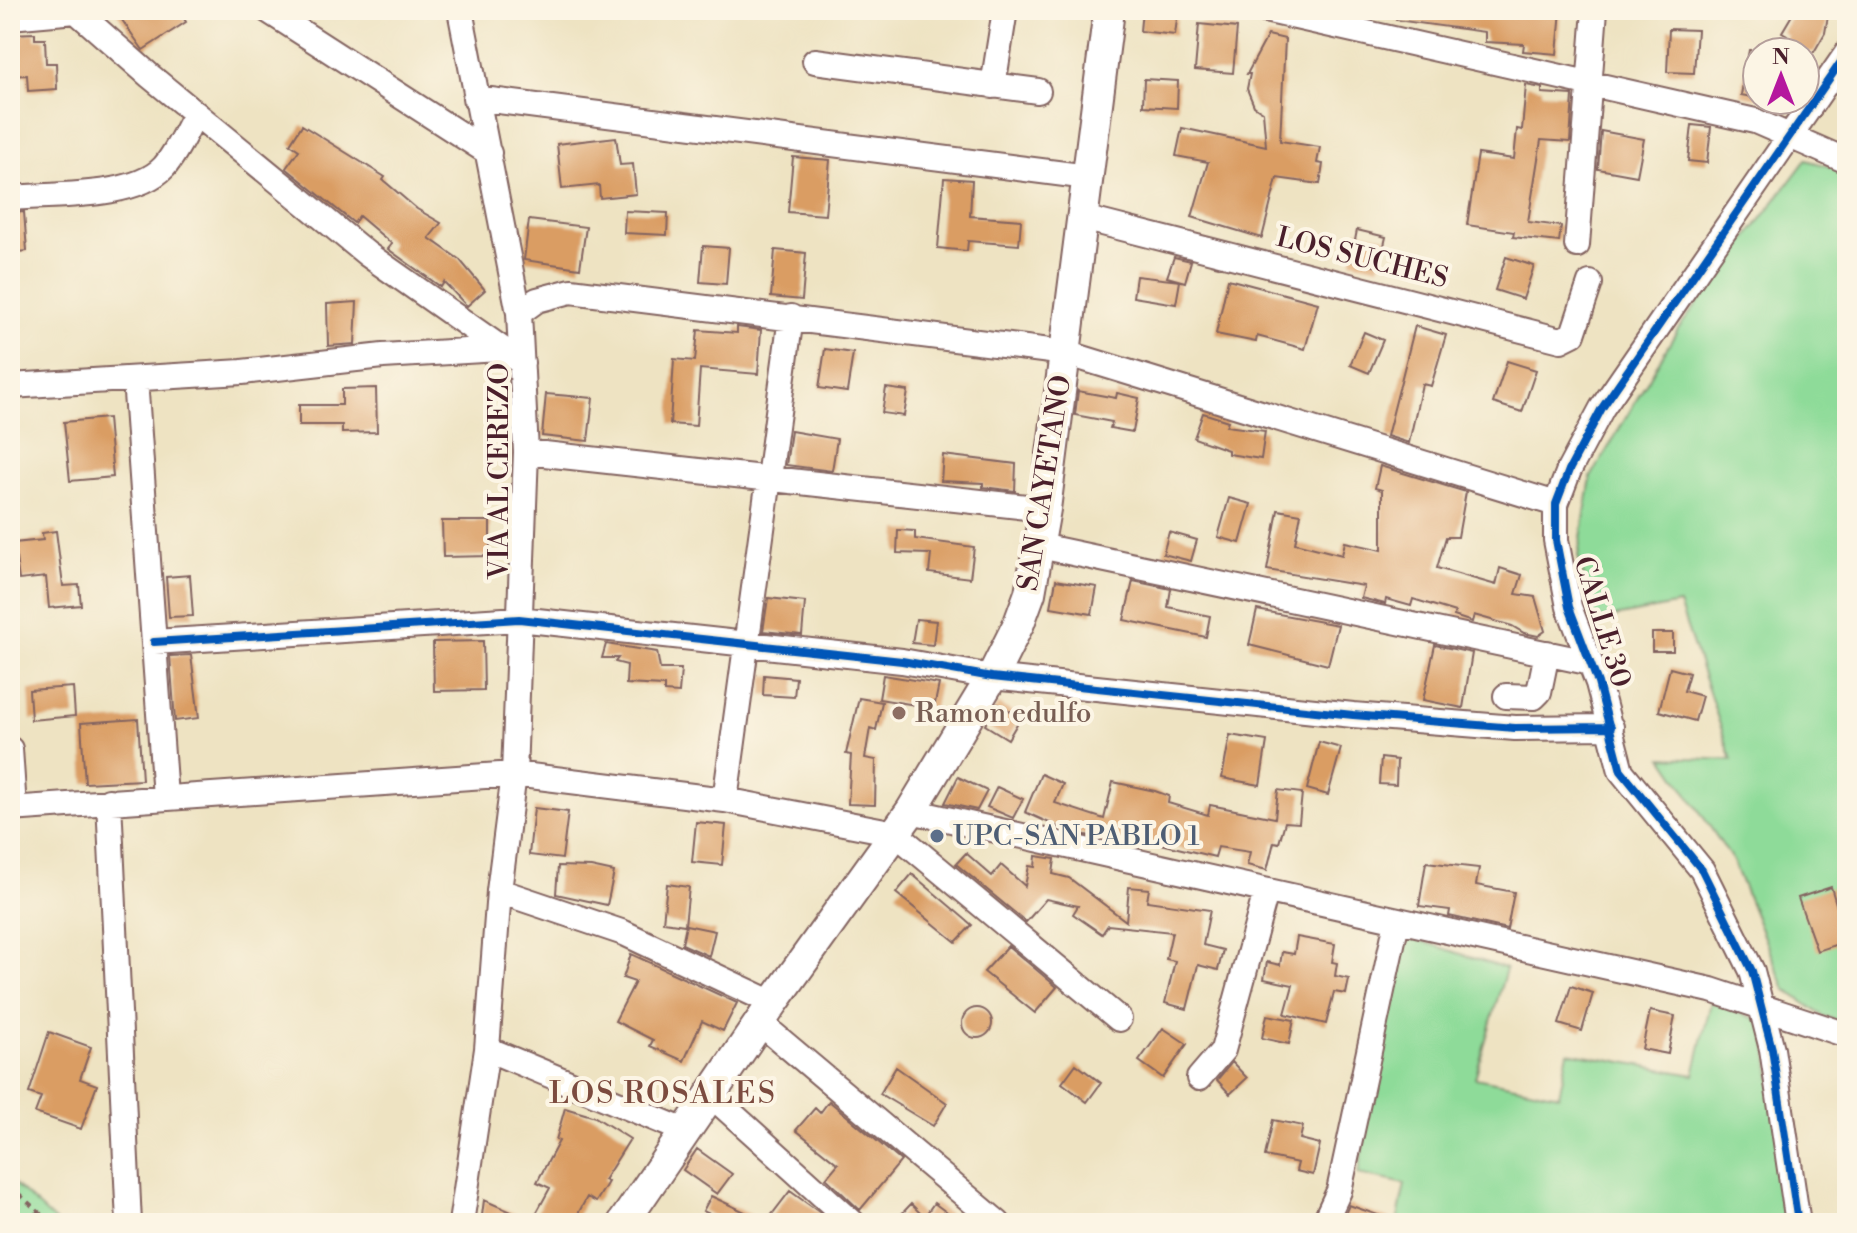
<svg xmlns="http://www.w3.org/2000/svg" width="1857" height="1233" font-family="'Libre Bodoni',serif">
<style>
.green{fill:#8edb99;stroke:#6c7d62;stroke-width:2}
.building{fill:#da9d63}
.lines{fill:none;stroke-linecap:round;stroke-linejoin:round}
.minor-casing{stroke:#836460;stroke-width:28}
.major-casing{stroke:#836460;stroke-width:34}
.path{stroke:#836460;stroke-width:4;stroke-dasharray:6 6;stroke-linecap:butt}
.minor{stroke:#fff;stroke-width:24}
.major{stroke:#fff;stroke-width:30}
.cycleway-casing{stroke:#fcf5e5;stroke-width:13}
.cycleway{stroke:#0057b8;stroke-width:8}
.education-dot{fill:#8d6e63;stroke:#fcf5e5;stroke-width:3}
.service-dot{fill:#5c6f8a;stroke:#fcf5e5;stroke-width:3}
.labels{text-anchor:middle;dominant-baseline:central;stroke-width:8;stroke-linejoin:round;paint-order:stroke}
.street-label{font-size:28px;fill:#4a1f2b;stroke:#fcf5e5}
.education-label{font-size:28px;fill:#785e54;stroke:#fcf5e5;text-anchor:start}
.service-label{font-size:28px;fill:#4e5e75;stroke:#fcf5e5;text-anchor:start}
.neighbourhood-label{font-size:30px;letter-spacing:2px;fill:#7c4b3f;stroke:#fcf5e5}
</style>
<rect width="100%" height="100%" fill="#fcf5e5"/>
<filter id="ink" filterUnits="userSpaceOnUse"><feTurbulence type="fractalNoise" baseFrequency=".0125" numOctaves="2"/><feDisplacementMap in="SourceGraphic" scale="16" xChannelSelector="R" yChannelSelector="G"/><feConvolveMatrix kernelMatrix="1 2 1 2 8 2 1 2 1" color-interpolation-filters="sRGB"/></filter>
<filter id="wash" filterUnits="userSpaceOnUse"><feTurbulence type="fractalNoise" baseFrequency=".006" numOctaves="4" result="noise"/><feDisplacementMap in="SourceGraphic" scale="32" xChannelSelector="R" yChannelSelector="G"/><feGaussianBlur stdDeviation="1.8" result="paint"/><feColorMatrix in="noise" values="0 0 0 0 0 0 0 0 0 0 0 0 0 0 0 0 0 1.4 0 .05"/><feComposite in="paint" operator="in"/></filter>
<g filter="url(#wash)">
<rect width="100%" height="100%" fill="#eee3c2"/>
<!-- green -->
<path class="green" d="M1806,160L1847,171V1023L1823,1016L1785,989L1733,861L1663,757L1732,760L1679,604L1595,621L1578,556L1591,477L1678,329Z
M1400,934L1506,969L1475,1078L1559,1095L1568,1052L1694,1075L1711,1002L1764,1022L1790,1223H1397L1405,1184L1358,1174Z
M10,1180L57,1223H10Z"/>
<g id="blocks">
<!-- building -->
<path class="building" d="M115,10H179L186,22L143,50Z
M1142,10L1178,11L1175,35L1140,31Z
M1397,10L1526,14L1527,10H1561L1557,54L1523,51L1524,44L1485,42V32L1396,20Z
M1795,10H1829L1825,33L1814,52H1780L1787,35L1782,32Z
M1199,24L1237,28L1233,73L1195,70Z
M1669,29L1697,30L1694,73L1667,72Z
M35,33V39H45L46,63H56L57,89L28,91L27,75L10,76V34Z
M1268,35L1285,39L1280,141L1320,147L1317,163L1323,164L1320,184L1277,178L1262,238L1192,217L1208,162L1176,156L1182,128L1266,146L1263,112L1254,106L1247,89L1250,74H1247Z
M1749,50H1757V98L1741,95Z
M1144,79L1178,81L1177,108L1143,106Z
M1526,85L1542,88V93L1573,95L1570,142L1541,140L1528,222L1561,226L1559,242L1513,237L1514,232L1467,225L1478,154L1514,159L1517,129L1522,130Z
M302,125L385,177L383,180L417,209L441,223L429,238L460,260L485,290L467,306L444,282L441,287L388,249L392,244L359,216L354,223L286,168L299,150L290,144Z
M1692,125L1711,127L1707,163L1688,161Z
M1601,131L1644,139L1637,176L1598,169Z
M616,137L620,165L633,164L636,194L600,198L599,185L562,189L557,144Z
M793,157L830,160L825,215L788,212Z
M944,178L972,180L970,216L1021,220L1019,245L968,241L967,251L938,248Z
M625,211L668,213L667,235L624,233Z
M24,212L27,251L10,253V213Z
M529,220L586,227L580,268L524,260Z
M1357,230L1386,237L1379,267L1351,261Z
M703,246L729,248L726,284L700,282Z
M775,250L806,253L802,300L771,297Z
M1174,257L1191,261L1185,282L1167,277Z
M1506,257L1534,266L1523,299L1495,290Z
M1136,276L1180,281L1176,304L1133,297Z
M1228,279L1318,303L1305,349L1257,336L1256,342L1216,334Z
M357,302L355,344L328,346L327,304Z
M1415,326L1446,335L1431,386L1422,384L1409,443L1387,436Z
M737,327L761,330L758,374L700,369L696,426L670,424L674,359L695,361L698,330L737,333Z
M1364,332L1383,340L1369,373L1350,365Z
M825,349L853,353L847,392L819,388Z
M1507,361L1536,370L1522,412L1493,403Z
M376,388L377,432L342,433V425H299V405H342V389Z
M886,388L908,391L904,416L882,413Z
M1078,391L1116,398L1117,393L1139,398L1133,432L1110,428L1112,422L1075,415Z
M546,394L593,398L588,441L542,436Z
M1203,413L1228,421L1226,426L1265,431L1261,459L1228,454V450L1194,438Z
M108,418L113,477L70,481L64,422Z
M791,431L837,439L832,471L786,465Z
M943,455L1016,464L1015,491L983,487V483L941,481Z
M1380,466L1466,492L1458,537H1446L1437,568L1496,585L1500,568L1522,575L1516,594L1535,597L1545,631L1538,636L1524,633L1512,626L1474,615L1472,622L1454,616L1455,612L1413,599L1411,606L1386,599L1385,604L1361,598L1364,586L1267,570L1278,510L1301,514L1295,543L1342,555L1345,542L1382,550V490L1375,488Z
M1229,498L1251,504L1240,543L1218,537Z
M442,521H490V556L443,557Z
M898,530L915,531V539L974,547L970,578L929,573L931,554L897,553Z
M56,531L63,586L79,585L81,605L49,608L46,577L19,580L14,543L43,540L42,533Z
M1169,532L1197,540L1191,561L1163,554Z
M190,575L193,616L169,617L166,577Z
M1056,580L1097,587L1092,614L1051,607Z
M1133,581L1171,589L1168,607L1210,616L1206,637L1124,620Z
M768,598L805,602L802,635L763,631Z
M1257,610L1338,625L1328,665L1249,645Z
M916,619L936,621L933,645L912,643Z
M1652,633H1673V651H1652Z
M483,641L484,690L434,691L433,642Z
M606,644L657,652L660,669H681L679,693L664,692V686L626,684L627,665L615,662L618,658H602Z
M1435,645L1472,653L1463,708L1423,700Z
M191,655L199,718L175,721L170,656Z
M1670,668L1689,673L1684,691L1702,696L1695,721L1659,711Z
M764,675L796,678L794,697L763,695Z
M883,675L939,684L934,708L879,699Z
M73,687L75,716L31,720L29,690Z
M859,698L882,702L876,730L870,728L865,758L876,760L875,805L848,804L851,755L846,754Z
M998,704L1021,717L1008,739L985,725Z
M138,719L142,780L85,783L81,723Z
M1230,735L1267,741L1260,785L1222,778Z
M1319,742L1341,748L1328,795L1307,789Z
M1381,758L1397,760L1396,785L1379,784Z
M1041,774L1063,784L1055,803L1104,819L1113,782L1155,791L1169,796L1168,803L1208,815L1210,805L1275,818L1278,790L1302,793L1299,823L1285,822L1279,843L1274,842L1267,870L1247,865L1250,852L1218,847L1215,857L1157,843L1133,840L1132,844L1096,832L1095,837L1067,831L1025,812Z
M958,777L987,791L977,810L945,803Z
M997,787L1023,799L1013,818L987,807Z
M534,808L568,812L562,859L529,855Z
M696,822L726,825L722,865L692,862Z
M966,853L992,876L1001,865L1025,886L1029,866L1035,867L1036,856L1055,859L1053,874L1069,878L1126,921L1129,887L1149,889L1147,901L1210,910L1203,945L1223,950L1218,970L1198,965L1187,1009L1165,1003L1175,961L1166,959L1172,932L1108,925L1102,934L1073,914L1078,906L1046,899L1026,922L956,864Z
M1426,862L1479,868L1476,885L1514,892L1507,929L1449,916L1450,910L1419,906Z
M558,866L591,867L614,872L607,905L556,894Z
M912,874L972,925L956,942L896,893Z
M667,884L689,887L685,925L663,922Z
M1831,887L1847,941L1817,951L1798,898Z
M686,925L715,931L709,956L682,944Z
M1297,937L1335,944L1332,962L1337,963L1335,976L1349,979L1346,994L1334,992L1326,1024L1285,1014L1293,985L1264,979L1267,962L1280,965L1282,952L1294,954Z
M1008,946L1057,987L1035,1013L984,972Z
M631,954L737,1003L723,1031L702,1021L684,1061L650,1046L653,1040L615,1021L635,982L623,978Z
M1571,986L1593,993L1582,1031L1559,1024Z
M962 1023a15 15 0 1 1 30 0a15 15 0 1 1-30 0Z
M1650,1011L1675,1016L1668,1054L1642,1049Z
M1267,1015L1294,1020L1289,1044L1262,1038Z
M1163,1028L1187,1044L1163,1078L1139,1061Z
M49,1032L91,1047L80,1079L97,1085L81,1129L35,1113L41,1097L29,1093Z
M1232,1062L1247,1078L1230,1094L1217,1080Z
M1076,1064L1101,1083L1087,1102L1062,1083Z
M896,1067L947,1103L933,1126L880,1094Z
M829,1101L901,1161L860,1210L826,1178L838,1164L796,1130L815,1108L820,1113Z
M565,1108L595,1117L630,1139L604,1180L608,1182L596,1202L587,1197L573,1223H481L484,1200L532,1221L550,1188L537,1182L559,1141L556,1140Z
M1273,1120L1303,1126L1300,1139L1320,1144L1313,1175L1296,1171L1298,1163L1265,1156Z
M697,1149L732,1174L717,1194L683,1170Z
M790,1191L819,1212L831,1223H778L770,1217Z
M711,1196L768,1223H729L703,1211Z
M934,1203L961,1223H893L911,1204L924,1217Z
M1349,1205L1395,1221L1394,1223H1341Z"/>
</g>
</g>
<g filter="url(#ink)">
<use href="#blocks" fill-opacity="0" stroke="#836460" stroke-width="2"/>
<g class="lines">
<!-- minor casing -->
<g class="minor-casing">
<path id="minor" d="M75,10L150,76L367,254L522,363
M267,10L489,153
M460,10L519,313L526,452L514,774L499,891L487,1049L461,1223
M1265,10L1755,121L1847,161
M10,17L76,11
M815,61L1038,91
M993,86L1005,10
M475,98L1088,177
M10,198C52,194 134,199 164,167C177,152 186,131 195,114
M1083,218L1561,340L1573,334L1590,283
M1577,245L1595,10
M519,313L537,300L571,291L1066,353L1556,504
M135,379L165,797
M10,386L242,372L383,356L499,349
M526,452L1045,509
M1040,546L1587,662
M154,642L519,619L902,661L992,677L1353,715L1515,728L1611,727
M1506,696L1534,697L1539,692L1547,653
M10,749L14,808
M725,800L791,317
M109,801L129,1223
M10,809L514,774L725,800L895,833L1119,1019
M911,811L1711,990L1847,1035
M499,891L624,933L773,1003
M760,1023L998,1223
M487,1049L685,1131
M1199,1078L1223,1050L1266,892
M711,1095L853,1223
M1324,1223L1339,1191L1397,921
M1798,1223L1772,1049L1752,971L1702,870L1621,771L1598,683L1569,607L1556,540V504L1569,470L1602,408L1847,53"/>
</g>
<!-- major casing -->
<g class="major-casing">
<path id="major" d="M623,1223L773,1003L911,811L992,677L1019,623L1030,593L1045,509L1109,10"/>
</g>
<!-- path -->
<path class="path" d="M10,1186L51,1223"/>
<!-- minor -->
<use href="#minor" class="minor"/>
<!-- major -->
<use href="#major" class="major"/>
<!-- cycleway casing -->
<g class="cycleway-casing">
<path id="cycleway" d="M154,642L519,619L902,661L992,677L1353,715L1515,728L1611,727
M1798,1223L1772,1049L1752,971L1702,870L1621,771L1598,683L1569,607L1556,540V504L1569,470L1602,408L1847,53"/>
</g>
<!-- cycleway -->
<use href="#cycleway" class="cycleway"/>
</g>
</g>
<!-- markers -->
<circle class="education-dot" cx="899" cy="713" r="8"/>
<circle class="service-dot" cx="937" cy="836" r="8"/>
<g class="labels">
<!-- street labels -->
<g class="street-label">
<text transform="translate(1362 258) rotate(14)">LOS SUCHES</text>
<text transform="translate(499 471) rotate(-90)">VIA AL CEREZO</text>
<text transform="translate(1045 483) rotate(-81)">SAN CAYETANO</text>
<text transform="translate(1602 622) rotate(73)">CALLE 30</text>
</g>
<!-- education labels -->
<g class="education-label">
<text x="915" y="713">Ramon edulfo</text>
</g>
<!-- service labels -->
<g class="service-label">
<text x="953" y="836">UPC-SAN PABLO 1</text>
</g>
<!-- neighbourhood labels -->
<g class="neighbourhood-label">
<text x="663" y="1094">LOS ROSALES</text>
</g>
</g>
<!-- margin -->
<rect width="1857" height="1233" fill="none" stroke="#fcf5e5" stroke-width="40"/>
<!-- north arrow -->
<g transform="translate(1781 76)"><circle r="38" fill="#fcf5e5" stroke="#b59f9b" stroke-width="2"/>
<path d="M0-6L14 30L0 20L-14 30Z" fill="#b5179e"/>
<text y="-12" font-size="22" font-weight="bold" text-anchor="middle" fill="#4a1f2b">N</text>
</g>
</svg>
